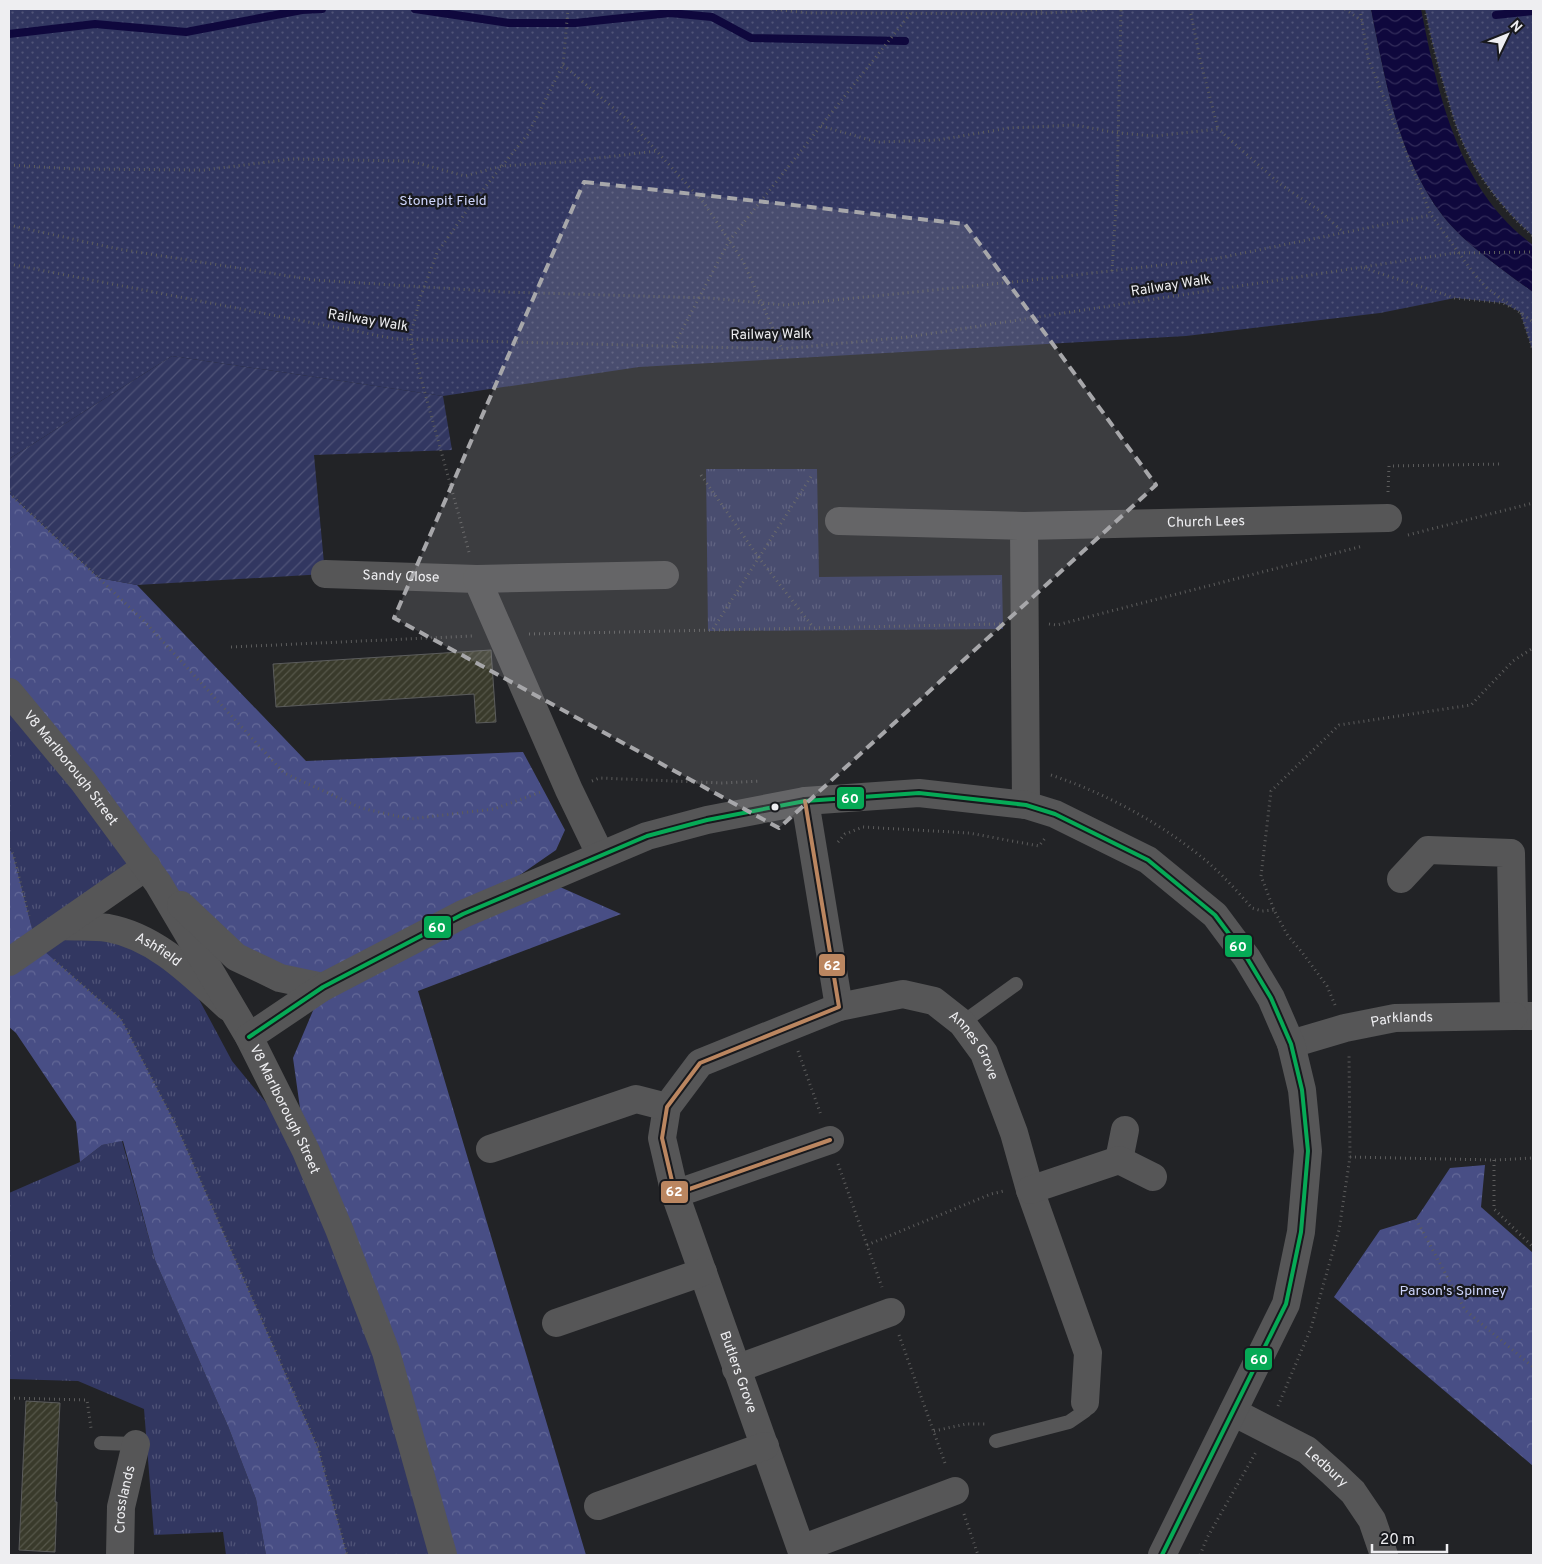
<svg xmlns="http://www.w3.org/2000/svg" width="1542" height="1564" font-family="Overpass,sans-serif">
<style>
.grass{fill:url(#grass-tufts)}
.forest{fill:url(#forest-crowns)}
.park{fill:url(#park-dots)}
.garden{fill:url(#garden-furrows)}
.water{fill:url(#water-waves)}
.lines{fill:none;stroke-linecap:round;stroke-linejoin:round}
.stream{stroke:#0f083d;stroke-width:8}
.building{fill:url(#building-hatch);stroke:#5b5c5c}
.path{stroke:#5c5c5c;stroke-width:3;stroke-dasharray:1 4;stroke-linecap:butt}
.service{stroke:#565657;stroke-width:14}
.minor{stroke:#565657;stroke-width:28}
.tertiary{stroke:#565657;stroke-width:28}
.path-bridge{stroke:#5c5c5c;stroke-width:3;stroke-dasharray:1 4;stroke-linecap:butt}
.bus-1-casing{stroke:#18191d;stroke-width:8}
.bus-2-casing{stroke:#18191d;stroke-width:8}
.bus-1{stroke:#06aa56;stroke-width:4}
.bus-2{stroke:#bb8660;stroke-width:4}
.marked{fill:#a7a7aa;fill-opacity:0.2;stroke:#a7a7aa;stroke-width:4;stroke-dasharray:10 6;stroke-linejoin:round}
.bus-dot{fill:#eeeef1;stroke:#18191d;stroke-width:2}
.labels{text-anchor:middle;dominant-baseline:central;stroke-width:4.5;stroke-linejoin:round;paint-order:stroke}
.park-label{font-size:14px;fill:#ced5fb;stroke:#18191d}
.street-label{font-size:14px;fill:#eeeef1;stroke:#18191d}
.line-badge{stroke:#18191d;stroke-width:2}
.badge-label{font-size:14px;text-anchor:middle;font-weight:bold;fill:#fff}
</style>
<defs>
<pattern id="grass-tufts" width="24" height="20" patternUnits="userSpaceOnUse" patternTransform="scale(1.25)"><rect width="24" height="20" fill="#323761"/><path d="M3 7l-1-3M5 7V3M7 7l1-3M15 17l-1-3M17 17v-4M19 17l1-3" fill="none" stroke="#505478"/></pattern>
<pattern id="forest-crowns" width="20" height="18" patternUnits="userSpaceOnUse" patternTransform="scale(1.25)"><rect width="20" height="18" fill="#484e85"/><path d="M2 6a3 3 0 1 1 6 0M12 15a3 3 0 1 1 6 0" fill="none" stroke="#636897"/></pattern>
<pattern id="park-dots" width="8" height="8" patternUnits="userSpaceOnUse" patternTransform="scale(1.25)"><rect width="8" height="8" fill="#323761"/><path d="M2 2h.1M6 6h.1" fill="none" stroke="#505478" stroke-width="1.8" stroke-linecap="round"/></pattern>
<pattern id="garden-furrows" width="10" height="10" patternUnits="userSpaceOnUse" patternTransform="scale(1.25)"><rect width="10" height="10" fill="#323761"/><path d="M-1 1l2-2M0 10L10 0M9 11l2-2" fill="none" stroke="#505478"/></pattern>
<pattern id="water-waves" width="16" height="10" patternUnits="userSpaceOnUse" patternTransform="scale(1.25)"><rect width="16" height="10" fill="#0f083d"/><path d="M0 5q4-4 8 0t8 0" fill="none" stroke="#322c5a"/></pattern>
<pattern id="building-hatch" width="6" height="6" patternUnits="userSpaceOnUse" patternTransform="scale(1.25)"><rect width="6" height="6" fill="#393a2b"/><path d="M-1 1l2-2M0 6l6-6M5 7l2-2" fill="none" stroke="#56574a"/></pattern>
</defs>
<rect width="100%" height="100%" fill="#222326"/>
<!-- grass -->
<path class="grass" d="M706,469H817L819,577L1002,575L1003,629L708,631Z
M9,692L147,866L63,926L179,962L232,1061L306,1151L443,1555H347L318,1448L178,1129L36,944L13,854L9,849Z
M122,1141L155,1260L228,1426L256,1499L266,1555H226L223,1532L154,1535L144,1409L78,1381L9,1379V1193L80,1162L102,1145Z"/>
<!-- forest -->
<path class="forest" d="M9,493L99,578L137,585L306,761L523,752L565,830L556,850L465,913L560,887L621,914L418,991L586,1555H443L306,1151L293,1058L323,987L280,978L158,883L9,692Z
M9,849L13,854L36,944L121,1019L178,1129L318,1448L347,1555H266L256,1499L228,1426L155,1260L123,1141L102,1145L80,1162L76,1122L16,1033L9,1027Z
M1485,1165L1481,1207L1533,1253V1466L1334,1297L1380,1230L1416,1219L1450,1168Z"/>
<!-- park -->
<path class="park" d="M9,9H1371C1385,79 1398,158 1443,216C1464,243 1505,272 1533,292V352L1520,312L1503,303L1455,298L1380,313L1186,336L639,367L443,396L172,356L9,459Z
M1425,9H1533V236C1504,211 1477,176 1462,141C1453,120 1448,98 1441,76C1435,53 1429,31 1425,9Z"/>
<!-- garden -->
<path class="garden" d="M172,356L443,396L452,450L314,455L325,574L137,585L99,578L9,493V459Z"/>
<!-- water -->
<path class="water" d="M1371,9H1421C1438,94 1458,190 1533,245V292C1505,272 1464,243 1443,216C1398,158 1385,79 1371,9Z"/>
<g class="lines">
<!-- stream -->
<path class="stream" d="M415,9L509,23H575L670,13L712,17L751,38L905,41
M1496,15L1533,11
M9,34L95,24L186,32L302,10L322,9"/>
</g>
<!-- building -->
<path class="building" d="M491,650L496,722L476,723L474,694L276,707L273,664Z
M26,1401L60,1403L55,1502H57L55,1552L19,1550Z"/>
<g class="lines">
<!-- path -->
<path class="path" d="M771,9L808,13L1033,14L1107,9
M1190,9L1200,59L1218,129
M1345,9L1362,21
M1360,9L1368,58L1431,215L1475,275L1487,288L1533,322
M1425,9C1429,31 1435,53 1441,76C1448,98 1453,120 1462,141C1477,176 1504,211 1533,236
M1036,12L1045,9
M563,65L631,123L704,203L743,261L782,349
M821,126L877,142L938,140L1009,128L1075,125L1118,133L1155,136L1218,129L1280,184L1320,211L1343,232
M9,165L74,169L204,170L292,159L410,161L465,176L502,166L565,162L657,151
M9,225L118,249L314,280L504,292L709,298L785,305L1023,281L1214,259L1431,215
M9,264L396,339L782,349L908,337L1454,253
M1364,268L1455,298L1503,303L1512,308
M1112,271L1117,190L1121,9
M1521,313L1533,350
M673,347L729,241L911,13
M701,475L759,558L813,627
M1388,492L1389,466L1501,464
M9,493L145,622L284,773L361,808L410,819L494,809L541,792
M1408,535L1533,503
M469,552L410,339L420,298L437,253L473,202L528,134L563,65L568,9
M1049,624L1057,625L1363,546
M713,629L812,475
M529,634L1000,624
M231,647L473,636
M1051,775C1107,794 1159,822 1204,859C1222,874 1237,891 1252,908L1262,911L1274,910
M592,781L599,778L722,783L761,781
M838,842L845,834L863,827L969,833L1039,846L1046,837
M9,849L13,854L29,916
M54,960L121,1019L178,1129L318,1448L347,1555
M1335,1005L1327,986L1301,951L1288,936L1274,910L1261,876L1271,791L1339,725L1471,705L1513,661L1533,648
M798,1051L821,1115
M1350,1157L1494,1160L1533,1158
M1494,1160V1209L1533,1247
M838,1164L882,1287
M1416,1219L1465,1310L1533,1367
M867,1245L991,1194L1004,1191
M899,1335L946,1466
M9,1398L87,1400L91,1428
M1278,1406L1311,1328L1339,1230L1350,1157L1349,1054
M934,1431L966,1424H987
M964,1514L978,1555
M1200,1555L1207,1538L1256,1452"/>
<!-- service -->
<path class="service" d="M962,1023L1016,984
M996,1441L1069,1422L1085,1411V1402
M101,1443L136,1444"/>
<!-- minor -->
<g class="minor">
<path d="M839,521L1024,526L1026,805"/>
<path id="s1" d="M1024,526L1388,518"/>
<path id="s2" d="M325,574L477,579L569,790L600,854"/>
<path d="M477,579L665,575"/>
<path d="M805,801L839,1007L700,1063L667,1107L662,1138L675,1194L830,1140"/>
<path d="M1401,879L1428,850L1511,853L1514,1016H1533"/>
<path id="s3" d="M62,926C77,927 93,926 108,928C157,937 193,975 228,1007"/>
<path d="M9,962L147,866"/>
<path id="s4" d="M839,1007L903,994L934,1001L962,1023L984,1053L1014,1133L1030,1190L1088,1353L1085,1402"/>
<path id="s5" d="M1291,1044L1345,1028L1395,1018L1514,1016"/>
<path d="M490,1149L636,1099L667,1107"/>
<path d="M1119,1160L1125,1130"/>
<path d="M1030,1190L1119,1160L1153,1177"/>
<path id="s6" d="M675,1194L801,1549L955,1491"/>
<path d="M556,1323L703,1272"/>
<path d="M736,1369L891,1312"/>
<path id="s7" d="M1233,1412L1307,1450L1333,1473L1353,1492L1372,1520L1384,1555"/>
<path d="M598,1506L765,1446"/>
<path id="s8" d="M120,1555L121,1507L136,1444"/>
</g>
<!-- tertiary -->
<g class="tertiary">
<path id="s9" d="M9,692L83,781L158,883L249,1037L306,1151L339,1229L386,1352L443,1555"/>
<path d="M181,905L236,957L280,978L323,987"/>
<path d="M249,1037L323,987L463,914L647,836L707,820L805,801L919,793L1026,805L1055,814L1148,860L1215,915L1247,958L1271,998L1291,1044L1302,1090L1308,1151L1301,1232L1286,1304L1162,1555"/>
</g>
<!-- path-bridge -->
<path class="path-bridge" d="M1454,253L1533,252"/>
<!-- bus-1 casing -->
<g class="bus-1-casing">
<path id="bus-1" d="M249,1037L323,987L463,914L647,836L707,820L805,801L919,793L1026,805L1055,814L1148,860L1215,915L1247,958L1271,998L1291,1044L1302,1090L1308,1151L1301,1232L1286,1304L1162,1555"/>
</g>
<!-- bus-2 casing -->
<g class="bus-2-casing">
<path id="bus-2" d="M805,801L839,1007L700,1063L667,1107L662,1138L675,1194L830,1140"/>
</g>
<!-- bus-1 -->
<use href="#bus-1" class="bus-1"/>
<!-- bus-2 -->
<use href="#bus-2" class="bus-2"/>
</g>
<!-- marked area -->
<path class="marked" d="M584,182L965,224L1156,485L779,828L394,618Z"/>
<!-- markers -->
<circle class="bus-dot" cx="775" cy="807" r="4.5"/>
<g class="labels">
<!-- park labels -->
<g class="park-label">
<text x="443" y="201">Stonepit Field</text>
<text x="1453" y="1291">Parson's Spinney</text>
</g>
<!-- street labels -->
<g class="street-label">
<text transform="translate(1171 286) rotate(-9)">Railway Walk</text>
<text transform="translate(368 321) rotate(9)">Railway Walk</text>
<text transform="translate(771 335) rotate(-1)">Railway Walk</text>
<text stroke="none"><textPath href="#s1" startOffset="182">Church Lees</textPath></text>
<text stroke="none"><textPath href="#s2" startOffset="76">Sandy Close</textPath></text>
<text stroke="none"><textPath href="#s9" startOffset="98">V8 Marlborough Street</textPath></text>
<text stroke="none"><textPath href="#s3" startOffset="101">Ashfield</textPath></text>
<text stroke="none"><textPath href="#s5" startOffset="114">Parklands</textPath></text>
<text stroke="none"><textPath href="#s4" startOffset="158">Annes Grove</textPath></text>
<text stroke="none"><textPath href="#s9" startOffset="502">V8 Marlborough Street</textPath></text>
<text stroke="none"><textPath href="#s6" startOffset="189">Butlers Grove</textPath></text>
<text stroke="none"><textPath href="#s7" startOffset="109">Ledbury</textPath></text>
<text stroke="none"><textPath href="#s8" startOffset="56">Crosslands</textPath></text>
</g>
</g>
<g class="line-badge">
<rect x="836" y="786" width="29" height="24" rx="5" fill="#06aa56"/>
<rect x="423" y="915" width="29" height="24" rx="5" fill="#06aa56"/>
<rect x="1224" y="934" width="29" height="24" rx="5" fill="#06aa56"/>
<rect x="818" y="953" width="28" height="24" rx="5" fill="#bb8660"/>
<rect x="660" y="1180" width="29" height="24" rx="5" fill="#bb8660"/>
<rect x="1244" y="1347" width="29" height="24" rx="5" fill="#06aa56"/>
</g>
<g class="badge-label">
<text x="850" y="803">60</text>
<text x="437" y="932">60</text>
<text x="1238" y="951">60</text>
<text x="832" y="970">62</text>
<text x="674" y="1196">62</text>
<text x="1259" y="1364">60</text>
</g>
<!-- border -->
<rect width="1542" height="1564" fill="none" stroke="#eeeef1" stroke-width="20"/>
<!-- north arrow -->
<g transform="translate(1507 35) rotate(47)" stroke="#18191d" stroke-width="4" paint-order="stroke">
<path d="M0-4L9 19L0 12L-9 19Z" fill="#eeeef1"/>
<text y="-8" font-size="14" font-weight="bold" text-anchor="middle" fill="#eeeef1">N</text>
</g>
<!-- scale -->
<path d="M1372 1544v8h75v-8" fill="none" stroke="#eeeef1" stroke-width="2.5"/>
<text x="1380" y="1544" font-size="15" fill="#eeeef1" stroke="#18191d" stroke-width="4" paint-order="stroke">20 m</text>
</svg>
